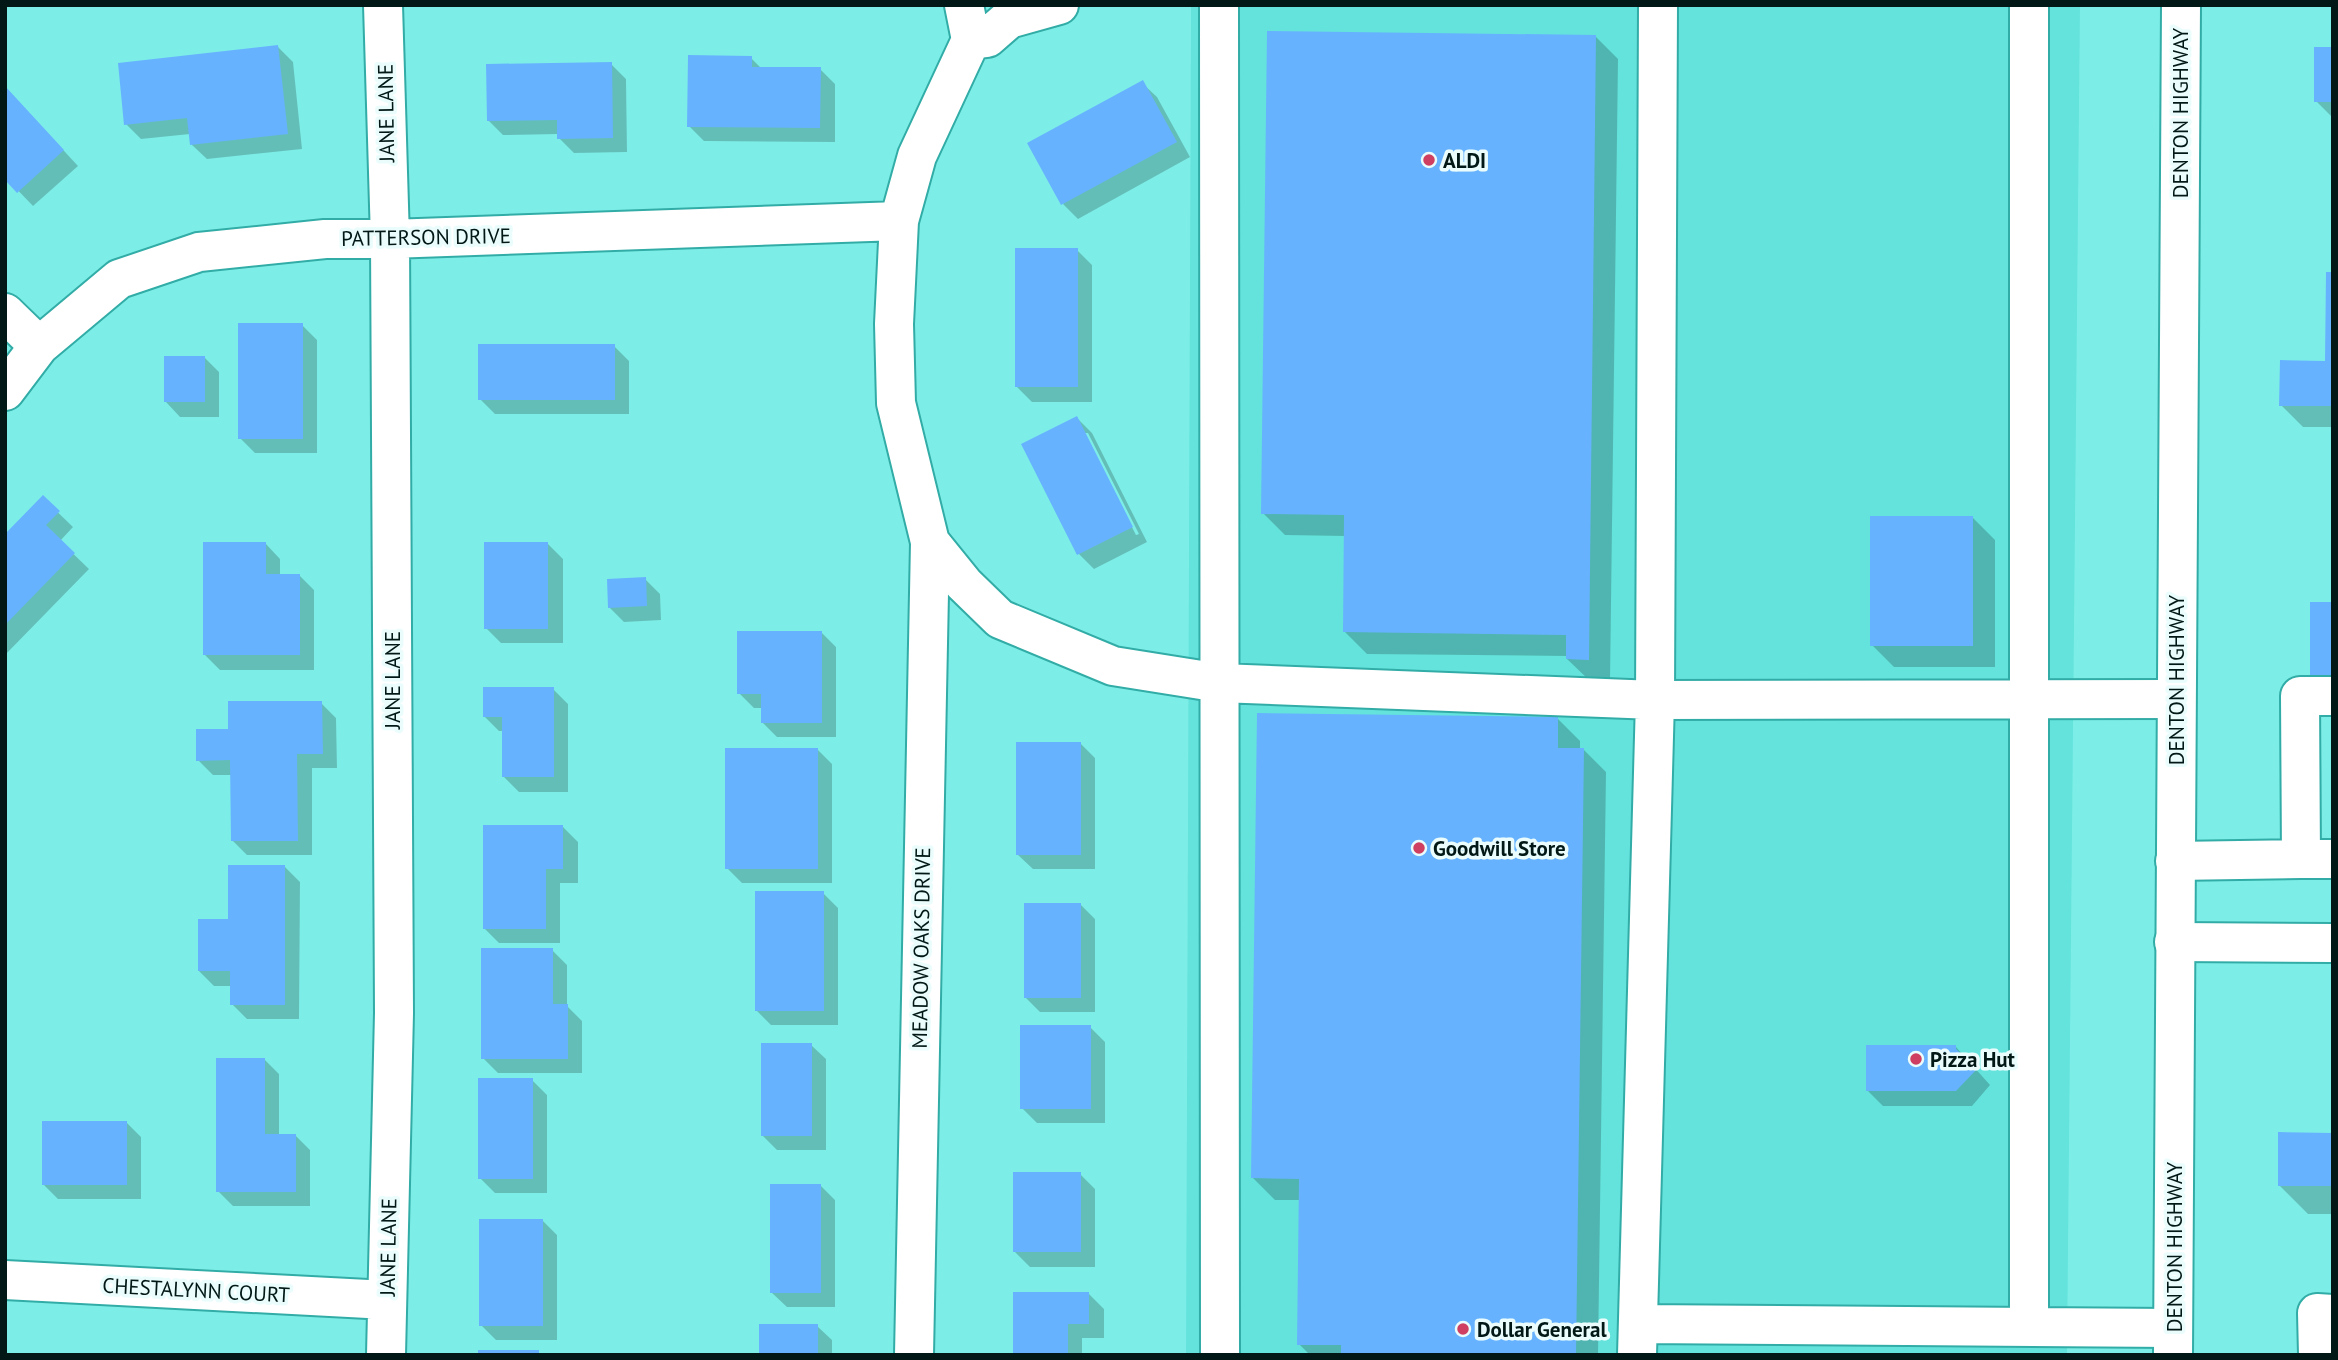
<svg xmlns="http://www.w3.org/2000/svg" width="2338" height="1360" font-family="'PT Sans',sans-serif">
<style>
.built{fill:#64e3dc}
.shadow{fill:#0003;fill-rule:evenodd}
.building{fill:#67b2fe}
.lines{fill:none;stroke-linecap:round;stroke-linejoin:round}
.minor-casing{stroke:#32aca6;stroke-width:42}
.major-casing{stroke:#32aca6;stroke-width:42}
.minor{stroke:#fff;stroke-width:38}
.major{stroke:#fff;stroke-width:38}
.poi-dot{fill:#cf3f62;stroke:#eafdfc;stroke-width:2.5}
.labels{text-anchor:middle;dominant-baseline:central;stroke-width:7;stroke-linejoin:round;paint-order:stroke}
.street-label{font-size:21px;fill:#011817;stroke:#eafdfc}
.poi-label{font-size:21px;font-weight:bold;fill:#011817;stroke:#eafdfc;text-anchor:start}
</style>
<rect width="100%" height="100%" fill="#7deee7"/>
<!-- built -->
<path class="built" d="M1191,5H2080L2067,1355H1186Z"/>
<!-- shadow -->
<path class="shadow" d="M1596,37L1618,59L1610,681H1590L1567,659V656L1367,654L1344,631L1345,536L1285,535L1263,513Z
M278,47L293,62L302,149L207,159L192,145L190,134L141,139L126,124Z
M2333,49V118L2316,101Z
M751,58L762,69H820L835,84V142L704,141L689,126Z
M611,64L626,79L627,152L574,153L559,138V134L503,135L488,120Z
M1142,83L1157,97L1190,157L1078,219L1063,204Z
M5,87L78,166L33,206L5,177Z
M1077,250L1092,265V402H1032L1017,387Z
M2333,274V427H2303L2281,405L2327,363Z
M302,325L317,340V453H255L240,438Z
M614,346L629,361V414H495L480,399Z
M204,357L219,372V417H180L166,402Z
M1077,418L1092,433L1147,542L1094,569L1079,554ZM1084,433H1088L1139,534L1136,535Z
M43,498L73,527L60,541L89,569L5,655V536Z
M1973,518L1995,540V667H1894L1872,645Z
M266,544L280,559V575H299L314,590V670H220L205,655Z
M548,544L563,559V643H501L486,628Z
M645,579L660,594L661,620L624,622L609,607Z
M821,632L836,647V737H777L762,722V708H754L739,693Z
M553,689L568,704V792H519L504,777V731H499L484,716Z
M321,703L336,718L337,768H312V855H247L232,840V775H213L198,760L230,730Z
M1558,719L1580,741V750H1584L1606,772L1598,1355H1310L1299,1344L1301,1200H1275L1253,1178Z
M1080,743L1095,758V869H1033L1018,855Z
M817,749L832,764V883H742L727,868Z
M563,827L578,842V883H560V943H499L484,928Z
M285,867L300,882L299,1019H247L232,1004V986H214L199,971L230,921Z
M823,893L838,908V1025H771L756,1010Z
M1080,904L1095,919V1012H1040L1025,997Z
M552,950L567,965V1006L582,1021V1073H498L483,1058Z
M1090,1027L1105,1042V1123H1037L1022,1108Z
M811,1045L826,1059V1150H777L762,1135Z
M1956,1047L1990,1085L1972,1106H1883L1868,1091Z
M264,1059L279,1074V1135H295L310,1150V1206H233L218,1191Z
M532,1080L547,1095V1193H495L480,1178Z
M126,1122L141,1137V1199H58L43,1184Z
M2333,1134V1214H2308L2279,1185Z
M1080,1174L1095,1189V1267H1030L1015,1252Z
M820,1185L835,1200V1307H787L772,1293Z
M542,1220L557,1235V1340H496L481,1325Z
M1089,1294L1104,1309V1338H1082V1355H1015Z
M817,1326L832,1340V1355H761Z"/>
<!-- building -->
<path class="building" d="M1267,31L1596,35L1589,660L1566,659V635L1343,632L1344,515L1261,514Z
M278,45L288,134L190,145L187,118L124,125L118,63Z
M2314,47H2333V102H2314Z
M688,55L752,56V67H821L820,128L687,127Z
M612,62L613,138L557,139V120L487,121L486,64Z
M1143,80L1177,142L1061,205L1027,143Z
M5,86L64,150L17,193L5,180Z
M1015,248H1078V387H1015Z
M2326,272H2333V406H2279L2280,360L2325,361Z
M238,323H303V439H238Z
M478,344H615V400H478Z
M164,356H205V402H164Z
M1077,416L1133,527L1077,555L1021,444Z
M43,495L60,511L46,525L75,553L5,625V534Z
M1870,516H1973V646H1870Z
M203,542H266V574H300V655H203Z
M484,542H548V629H484Z
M646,577L647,606L608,608L607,579Z
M2310,602H2333V677H2310Z
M737,631H822V723H761V694H737Z
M483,687H554V777H502V717H483Z
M228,701H322L323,754H297L298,841H231L230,760L196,761V729H228Z
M1257,713L1558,717V748H1584L1576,1355H1341V1345H1297L1299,1179L1251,1178Z
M1016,742H1081V855H1016Z
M725,748H818V869H725Z
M483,825H563V869H546V929H483Z
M228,865H285V1005H230V971H198V919H228Z
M755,891H824V1011H755Z
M1024,903H1081V998H1024Z
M481,948H553V1004H568V1059H481Z
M1020,1025H1091V1109H1020Z
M761,1043H812V1136H761Z
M1866,1045H1956V1049L1977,1069L1956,1091H1866Z
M216,1058H265V1134H296V1192H216Z
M478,1078H533V1179H478Z
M42,1121H127V1185H42Z
M2278,1132L2333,1133V1186H2278Z
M1013,1172H1081V1252H1013Z
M770,1184H821V1293H770Z
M479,1219H543V1326H479Z
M1013,1292H1089V1324H1068V1355H1013Z
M759,1324H818V1355H759Z
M478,1350H539V1355H478Z"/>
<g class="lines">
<!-- minor casing -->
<g class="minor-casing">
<path id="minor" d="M383,5L390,239L394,1013L386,1355
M1219,5L1220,1355
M2029,5V1327
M971,40L987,38L1009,19L1059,5
M5,313L39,346
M5,391L39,346L119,279L199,252L325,239H390L899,221
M930,542L964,584L1000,619L1113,666L1220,683L1655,700L2176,699
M2301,859H2333
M2175,861L2301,859L2300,696H2333
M2174,942L2333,943
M5,1280L387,1300
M1639,1324L2173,1328
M914,1355L930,542L896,403L894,324L899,221L917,156L971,40L964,5
M1637,1355L1655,700L1658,5
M2318,1355L2317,1313L2333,1314"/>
</g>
<!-- major casing -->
<g class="major-casing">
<path id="major" d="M2173,1355L2181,5"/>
</g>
<!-- minor -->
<use href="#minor" class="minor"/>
<!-- major -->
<use href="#major" class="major"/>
</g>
<!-- markers -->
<g class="poi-dot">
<circle cx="1429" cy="160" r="7"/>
<circle cx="1419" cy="848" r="7"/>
<circle cx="1916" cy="1059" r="7"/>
<circle cx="1463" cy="1329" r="7"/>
</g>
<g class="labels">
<!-- street labels -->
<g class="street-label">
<text transform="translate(386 113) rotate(-91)">JANE LANE</text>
<text transform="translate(2180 113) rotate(-90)">DENTON HIGHWAY</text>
<text transform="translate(426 237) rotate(-1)">PATTERSON DRIVE</text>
<text transform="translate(392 680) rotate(-90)">JANE LANE</text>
<text transform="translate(2176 680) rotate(-90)">DENTON HIGHWAY</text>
<text transform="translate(921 948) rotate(-89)">MEADOW OAKS DRIVE</text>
<text transform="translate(388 1247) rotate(-89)">JANE LANE</text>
<text transform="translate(2174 1247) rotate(-90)">DENTON HIGHWAY</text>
<text transform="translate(196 1290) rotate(3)">CHESTALYNN COURT</text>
</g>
<!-- poi labels -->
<g class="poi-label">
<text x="1443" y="160">ALDI</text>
<text x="1433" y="848">Goodwill Store</text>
<text x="1930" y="1059">Pizza Hut</text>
<text x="1477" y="1329">Dollar General</text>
</g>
</g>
<!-- border -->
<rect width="2338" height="1360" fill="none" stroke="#011817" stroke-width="14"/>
</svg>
